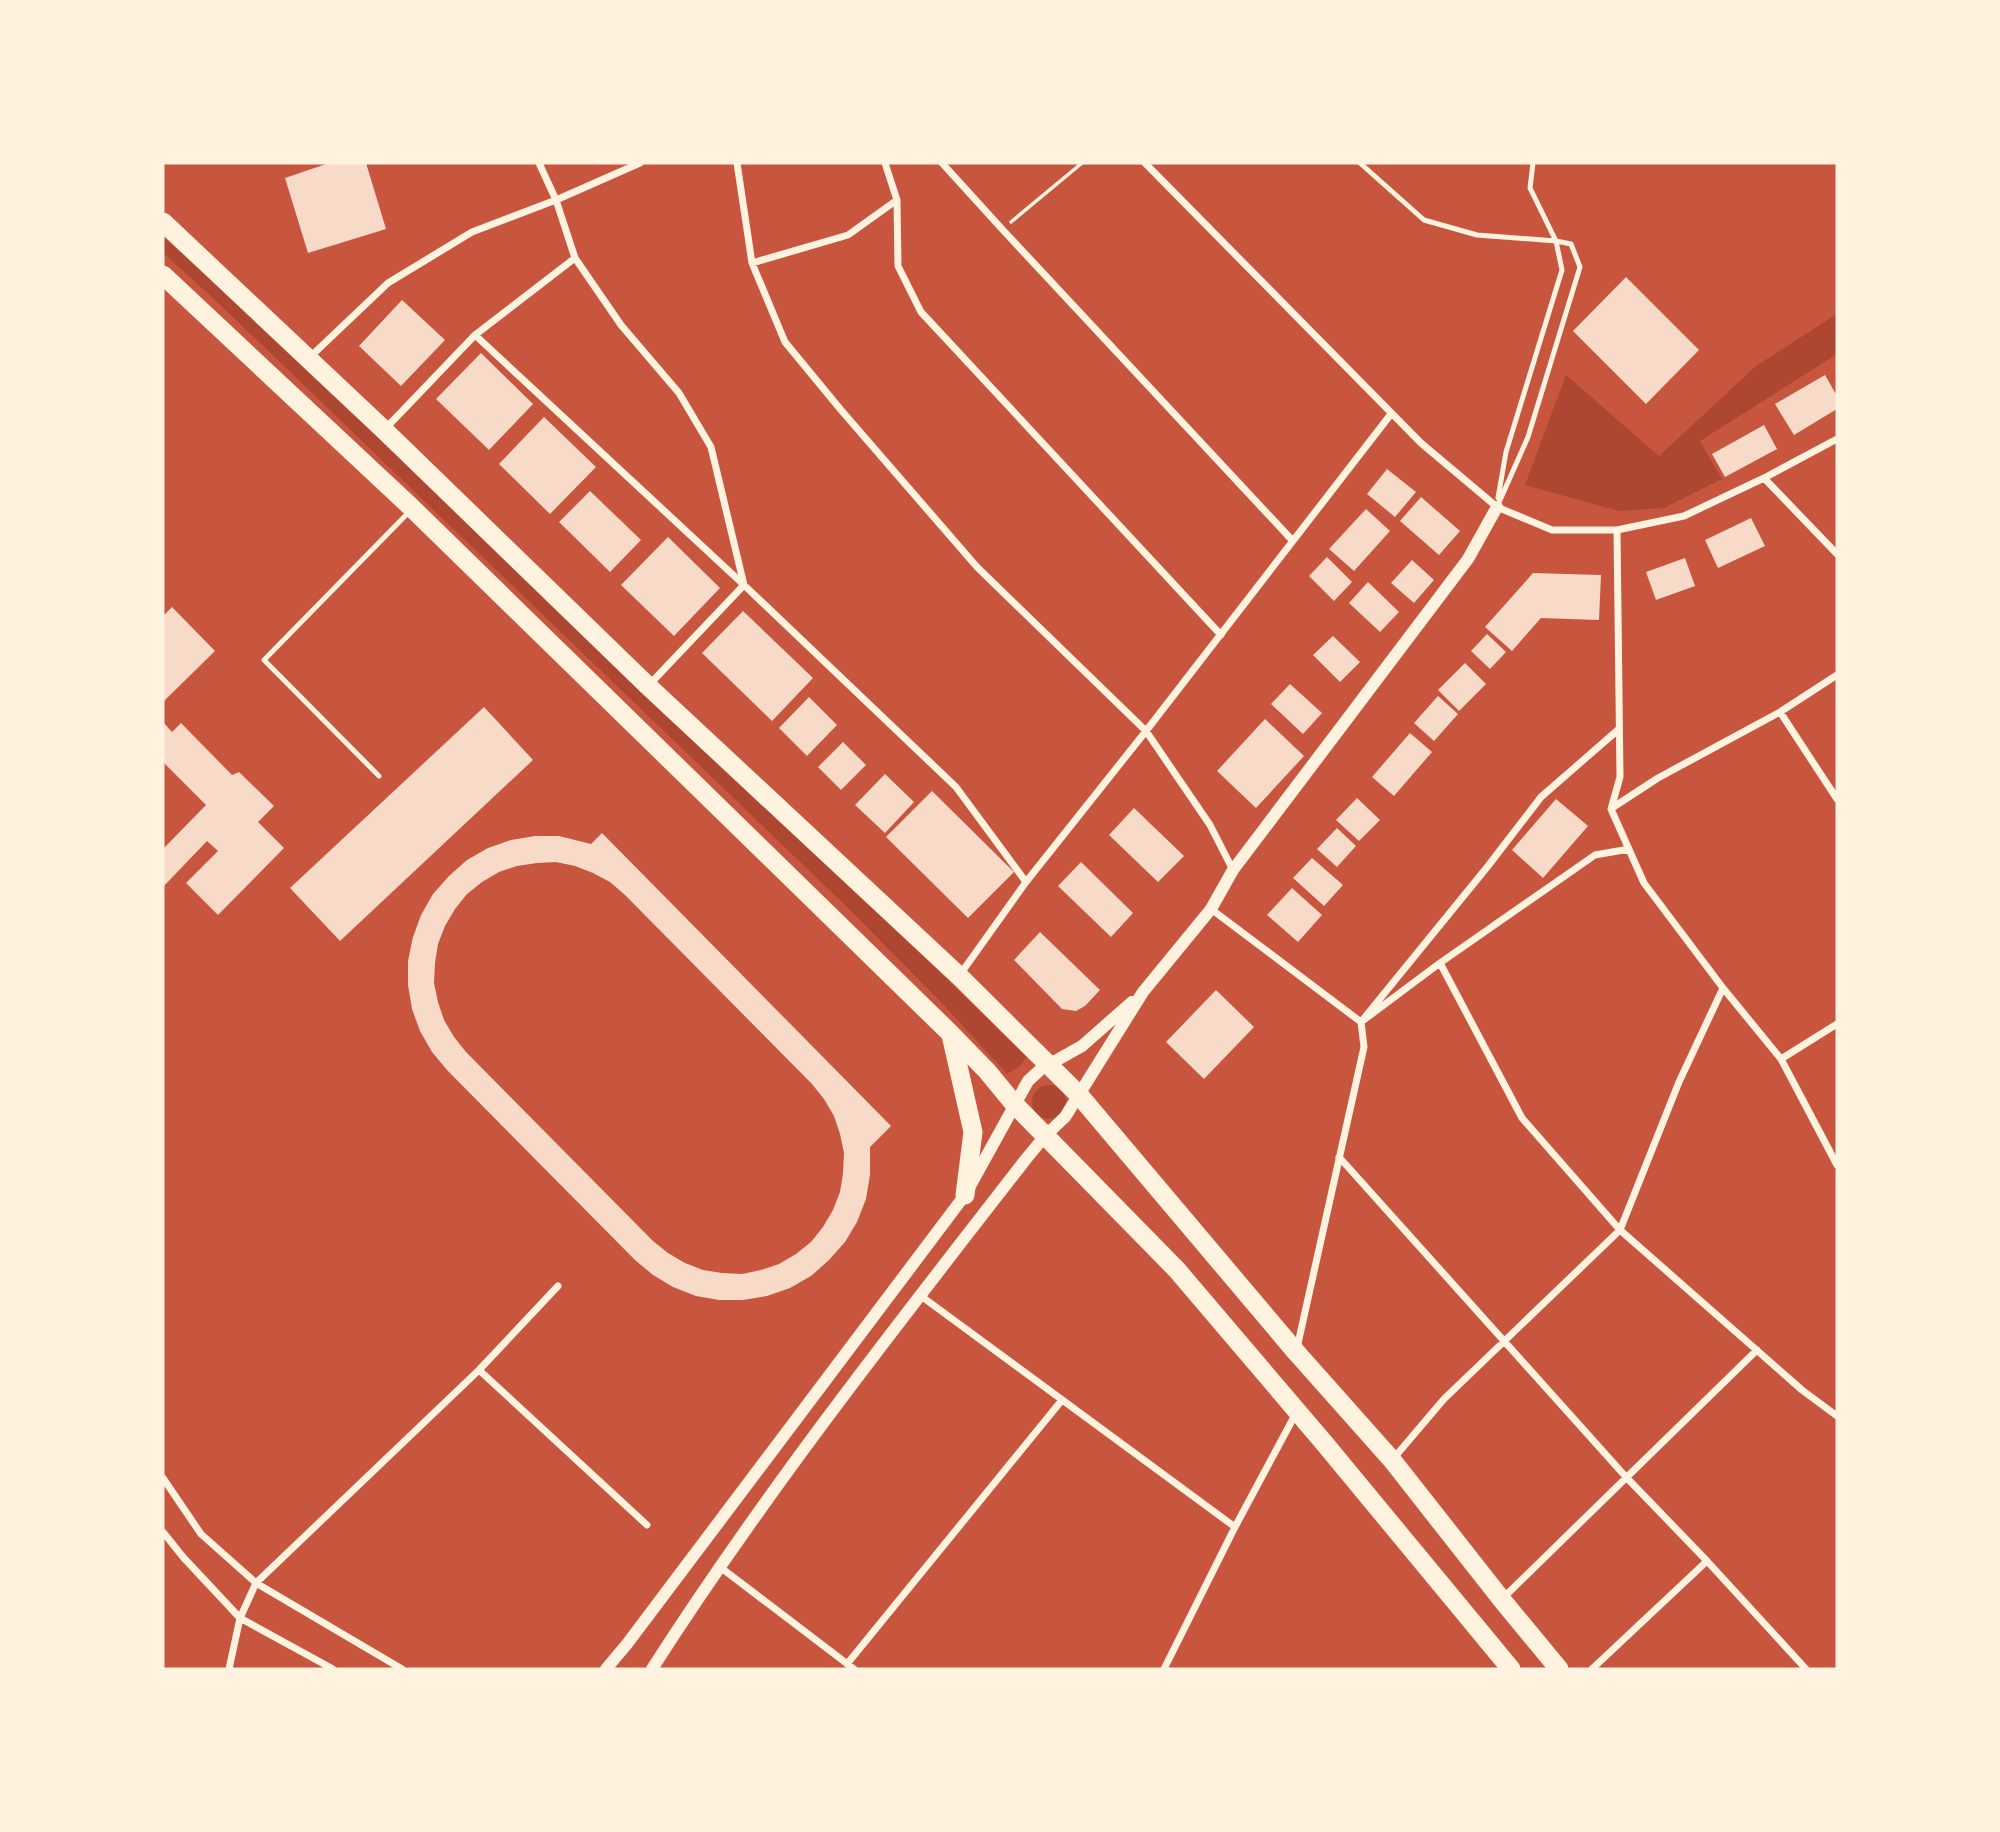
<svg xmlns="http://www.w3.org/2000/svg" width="2000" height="1832" font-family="'Asap Condensed',sans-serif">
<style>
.green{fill:#ae4732}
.building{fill:#f7dbc8;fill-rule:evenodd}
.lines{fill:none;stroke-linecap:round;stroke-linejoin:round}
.path{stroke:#fff3e0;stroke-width:3.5}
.service{stroke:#fff3e0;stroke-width:5}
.minor{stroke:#fff3e0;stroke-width:7}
.tertiary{stroke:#fff3e0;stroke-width:12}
.trunk{stroke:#fff3e0;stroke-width:19}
</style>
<rect width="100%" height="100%" fill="#c8553d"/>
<!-- green -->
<path class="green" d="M163,237L221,288L857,892L1027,1057L1019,1067L1007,1074L938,999L846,906L212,297L163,253Z
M1837,314V354L1700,441L1722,479L1664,508L1619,511L1525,485L1566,375L1659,456L1756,366Z
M1032 1102a17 17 0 1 1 34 0a17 17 0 1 1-34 0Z"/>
<!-- building -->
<path class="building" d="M329,163H366L386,229L308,253L285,178Z
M1626,277L1699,350L1646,404L1573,331Z
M402,300L445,340L401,386L359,346Z
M481,353L533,404L489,450L436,399Z
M1825,375L1837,396V409L1794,435L1775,404Z
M544,417L596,467L550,514L499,464Z
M1764,425L1777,449L1725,477L1712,454Z
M1387,469L1416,492L1395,517L1367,494Z
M590,491L641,540L610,572L559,522Z
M1421,497L1460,531L1439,555L1400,521Z
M1366,509L1390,531L1354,571L1329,549Z
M1751,518L1765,546L1718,568L1705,540Z
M668,537L720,588L674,636L621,585Z
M1327,557L1352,582L1334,601L1309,576Z
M1685,558L1695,586L1656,600L1646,572Z
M1412,560L1434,580L1414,603L1391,583Z
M1533,573L1601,575L1599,620L1541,618L1512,651L1485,627Z
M1368,582L1399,612L1380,632L1349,603Z
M172,607L215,651L163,702V616Z
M743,611L813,678L772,721L702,653Z
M1487,634L1506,652L1490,669L1471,651Z
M1333,636L1360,662L1340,682L1313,655Z
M1465,663L1486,684L1459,711L1438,690Z
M1290,684L1322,713L1303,734L1271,704Z
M1438,696L1458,714L1434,741L1414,723Z
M809,697L837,725L807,756L779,728Z
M484,707L533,760L340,941L290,888Z
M1265,719L1304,756L1256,808L1217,771Z
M163,722L172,732L181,723L232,775L239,772L274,806L258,822L284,848L218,915L186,883L218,851L207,841L163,887V849L206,805L163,762Z
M1410,733L1432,752L1394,796L1372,777Z
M843,742L866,765L841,790L818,767Z
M885,774L914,802L885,833L855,805Z
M932,791L1014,872L968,918L886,837Z
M1357,798L1380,820L1359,841L1336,820Z
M1556,799L1588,826L1543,878L1512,850Z
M1134,808L1184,856L1158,882L1109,835Z
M1337,828L1356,846L1337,867L1317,849Z
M602,833L891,1126L870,1147V1175L866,1199L857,1222L845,1242L829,1260L811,1276L790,1288L767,1296L743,1300H719L696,1296L673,1287L653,1275L635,1260L447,1070L432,1052L420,1031L412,1009L408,985V961L413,937L421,915L433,894L449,876L467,860L488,848L511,840L535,836H559L591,844ZM556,862L575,866L593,873L610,882L625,895L812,1084L824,1099L834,1116L840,1134L844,1153L843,1173L840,1192L833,1210L823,1227L811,1242L796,1254L779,1264L761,1270L742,1274L722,1273L703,1270L685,1263L668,1253L653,1241L466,1052L454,1037L444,1020L438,1002L434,983L435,963L438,944L445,926L455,909L467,894L482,882L499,872L517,866L537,863Z
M1312,858L1343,885L1324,906L1293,878Z
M1081,862L1133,913L1111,937L1058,886Z
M1292,888L1322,915L1298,942L1267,915Z
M1040,932L1100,990L1085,1006L1076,1011L1062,1009L1014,960Z
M1216,990L1254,1027L1204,1079L1166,1042Z"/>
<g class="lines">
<!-- path -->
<path class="path" d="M1011,222L1082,163"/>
<!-- service -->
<path class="service" d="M1360,163L1424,220L1477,235L1556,241L1571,244L1580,267L1528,437L1497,507
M1498,498L1506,452L1562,270L1556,241L1530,188L1533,163
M379,776L264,660L409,512"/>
<!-- minor -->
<path class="minor" d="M539,163L556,200L575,258L475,335L744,585L956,787L1026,882L959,976
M737,163L752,263L785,342L841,410L977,567L1146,731L1210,825L1233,870
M885,163L897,200L898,266L921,312L1221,635
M942,163L1002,229L1292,540
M1145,163L1421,443L1497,507L1552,530H1617L1684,516L1764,478L1837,439
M575,258L621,325L679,393L711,447L744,585L648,686
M752,263L848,235L897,200
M309,358L388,283L472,232L556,200L640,163
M386,428L475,335
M1764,478L1837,554
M1617,530L1620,777L1611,809L1644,883L1723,988L1781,1059L1837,1165
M1780,712L1837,799
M1612,808L1658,778L1780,712L1837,675
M1026,882L1146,731L1391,414
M1211,909L1361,1022L1440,963L1595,855L1629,849
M1440,963L1522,1118L1620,1230L1802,1390L1837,1416
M1781,1059L1837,1024
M1339,1157L1626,1477L1707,1561L1806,1669
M921,1296L1235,1527
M1297,1348L1364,1047L1361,1022L1488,866L1541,797L1619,729
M479,1370L647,1525
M1393,1459L1444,1399L1620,1230L1679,1082L1723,988
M163,1478L201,1534L256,1583L402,1669
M163,1532L183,1557L240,1618L333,1669
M720,1567L854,1669
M1502,1599L1757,1350
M847,1664L1062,1400
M229,1669L240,1618L256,1583L479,1370L558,1286
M1164,1669L1235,1527L1295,1415
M1592,1669L1707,1561"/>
<!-- tertiary -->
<path class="tertiary" d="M606,1669L627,1644L965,1195L1028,1081L1041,1069L1082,1046L1132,1002
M652,1669C766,1491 897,1325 1026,1159L1045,1136L1065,1117L1143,992L1211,909L1233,870L1468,559L1497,507"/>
<!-- trunk -->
<path class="trunk" d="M163,222L384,430L648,686L959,976L1079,1095L1296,1352L1392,1460L1502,1600L1559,1669
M163,275L412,508L951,1034L987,1071L1015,1105L1177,1270L1325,1444L1511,1669
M951,1035L973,1132L965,1195"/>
</g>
<!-- border -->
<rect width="2000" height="1832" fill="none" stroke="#fff3e0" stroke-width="329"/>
</svg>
